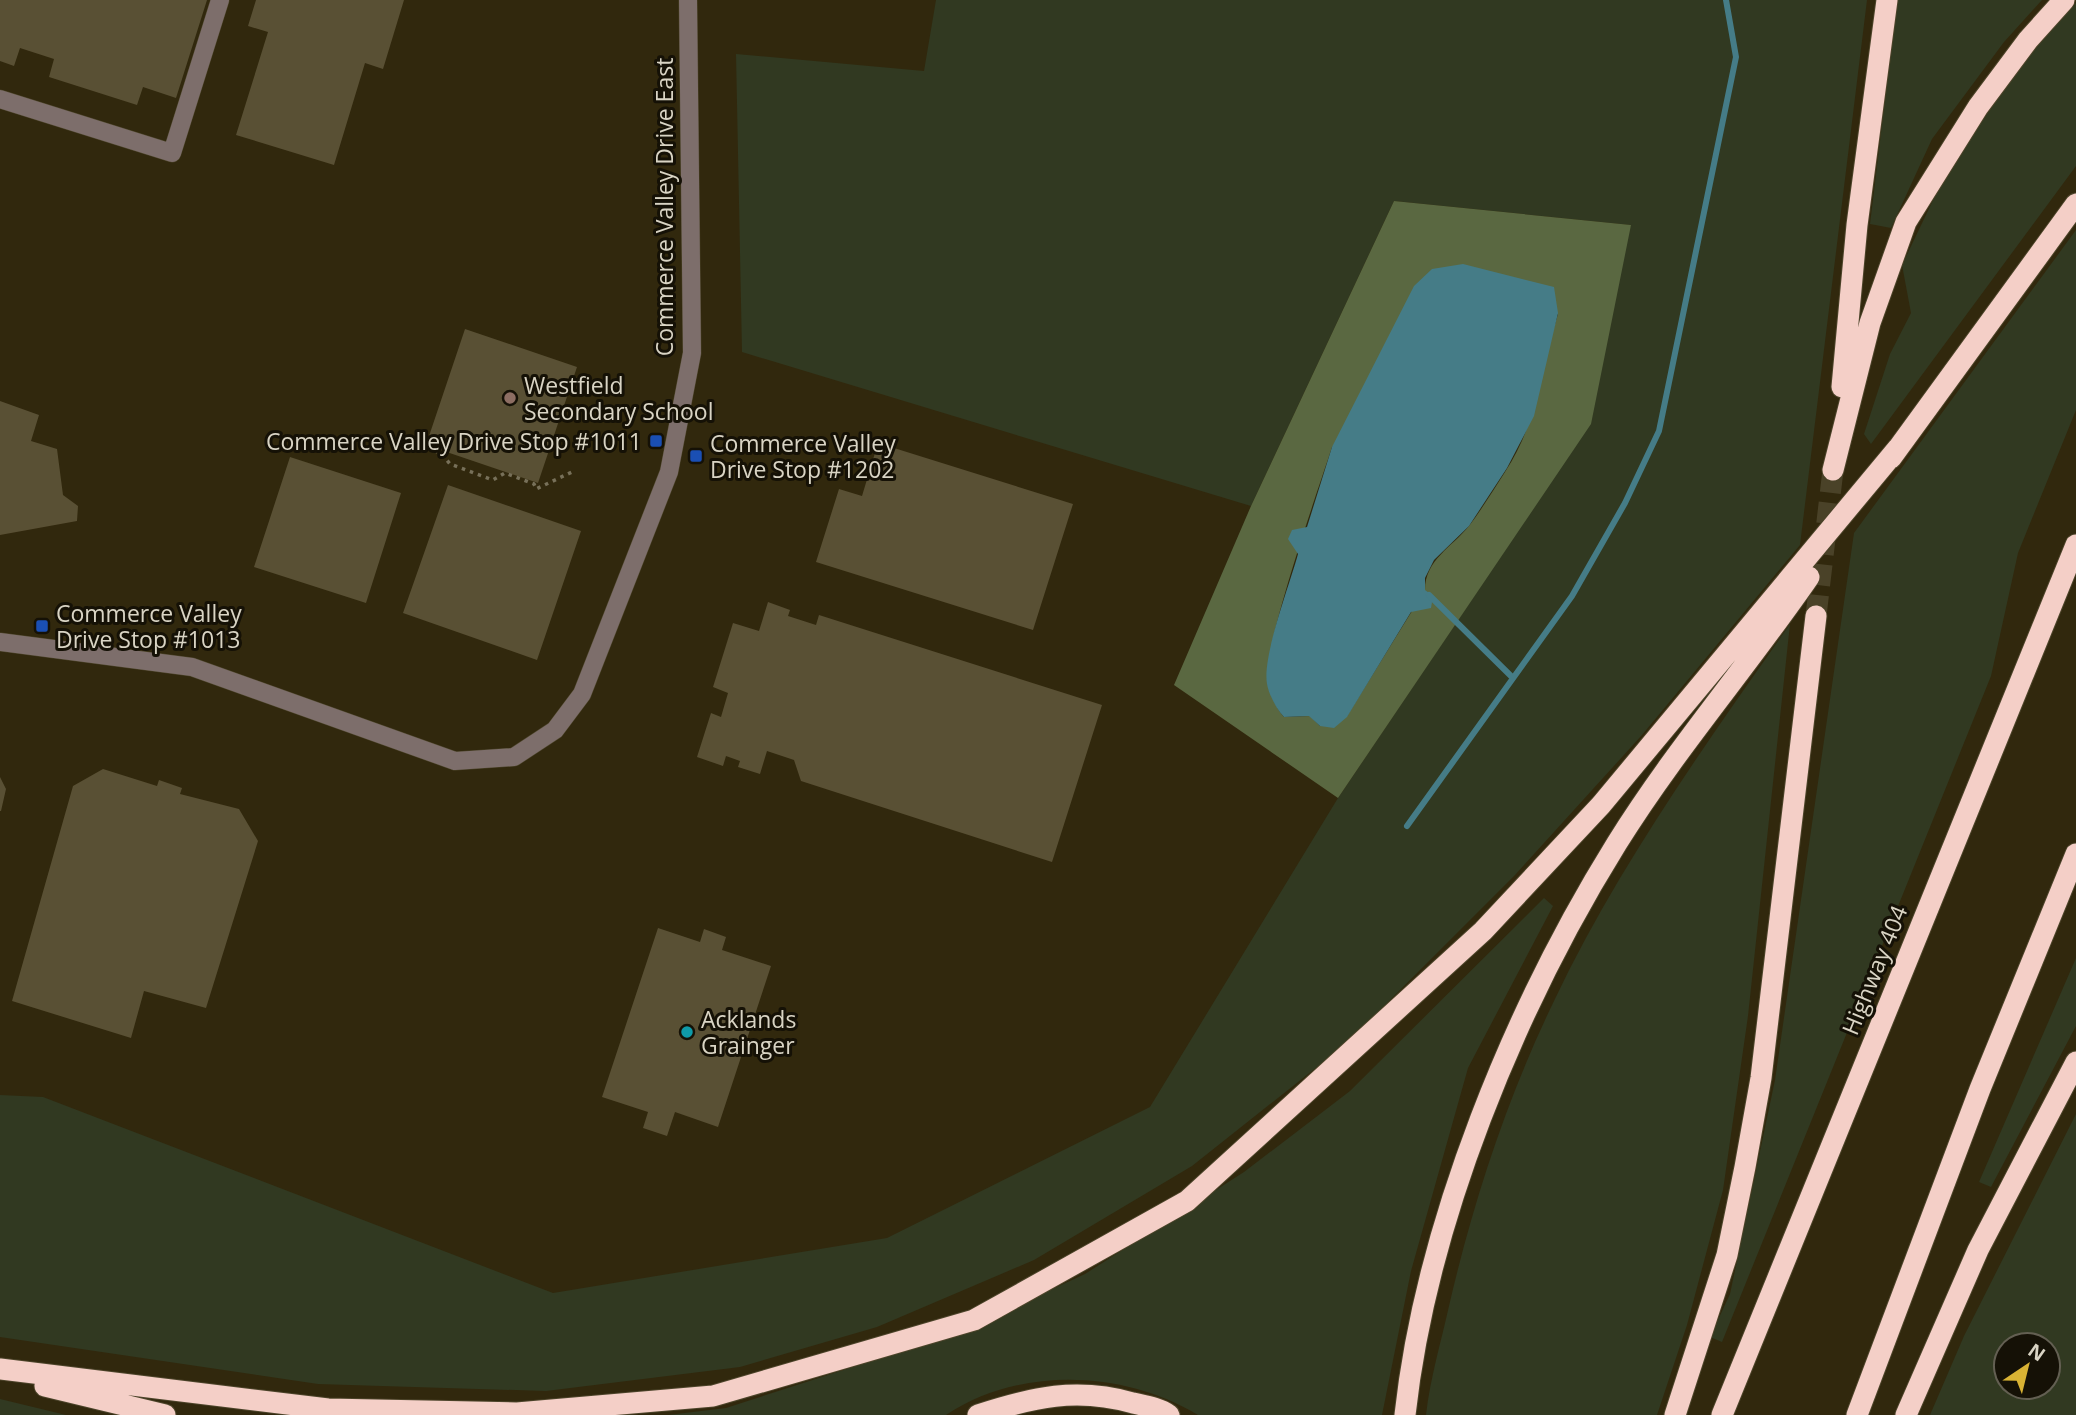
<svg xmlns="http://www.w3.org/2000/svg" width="2076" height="1415" font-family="'Open Sans',sans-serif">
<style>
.green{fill:#313921;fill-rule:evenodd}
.forest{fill:#5a6841;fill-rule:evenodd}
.water{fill:#457c87}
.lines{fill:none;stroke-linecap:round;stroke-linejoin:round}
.stream{stroke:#457c87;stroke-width:6}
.building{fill:#595034}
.highway-tunnel{stroke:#4a4228;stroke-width:21;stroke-dasharray:21 10;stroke-linecap:butt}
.minor-casing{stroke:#4c442a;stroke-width:19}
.highway-casing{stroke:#4c442a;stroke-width:23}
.path{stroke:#777059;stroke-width:3.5;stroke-dasharray:3.5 5;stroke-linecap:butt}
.minor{stroke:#7d6e6b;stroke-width:18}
.highway{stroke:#f4cfc7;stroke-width:21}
.education-dot{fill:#8d6e63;stroke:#151106;stroke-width:2.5}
.transit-dot{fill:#1a4fb4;stroke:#151106;stroke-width:2.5}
.culture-dot{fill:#0f9aa8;stroke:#151106;stroke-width:2.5}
.labels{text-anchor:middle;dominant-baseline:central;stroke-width:6;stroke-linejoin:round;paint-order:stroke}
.street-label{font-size:23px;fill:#d9d4c4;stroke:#151106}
.poi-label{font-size:23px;fill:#d9d4c4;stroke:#151106;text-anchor:start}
</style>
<rect width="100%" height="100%" fill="#31280d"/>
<!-- green -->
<path class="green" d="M936,0H1867L1800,545L1642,735L1515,875L1346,1044L1192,1166L1034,1260L877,1327L740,1367L546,1391L318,1384L0,1337V1095L43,1097L553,1293L887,1238L1150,1107L1338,798L1480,587L1631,225L1394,201L1251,506L742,352L736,54L924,71Z
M1897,0H2042L2004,42L1932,139L1891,228L1870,224Z
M2076,3V166L1871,444L1864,434L1890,354L1911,313L1902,265L1946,173L2023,62Z
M2076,230V410L2018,553L1991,676L1722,1342L1710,1337L1730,1294L1775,1080L1854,533Z
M1790,624L1748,1016L1723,1190L1687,1325L1657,1415H1426C1430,1379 1441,1342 1449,1306C1473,1202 1507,1098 1554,1001C1617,868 1705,745 1790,624Z
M1544,898L1553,906L1468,1068L1411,1271L1382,1415H1198C1124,1370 1019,1366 946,1415H668L726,1408L955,1334L1085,1274L1244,1172L1350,1091Z
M2076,958V1026L1991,1187L1979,1182Z
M2076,1114V1415H1930L1964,1336ZM2006,1345H2048V1387H2006Z
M0,1399L66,1415H0Z"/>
<!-- forest -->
<path class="forest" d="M1394,201L1631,225L1591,424L1338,798L1174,685L1251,506ZM1558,314C1540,370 1539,420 1505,472C1494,489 1482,509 1469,526C1452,547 1425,560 1425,590L1347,716L1320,726L1310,716L1284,717C1277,709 1271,696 1268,685C1260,653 1319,488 1332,447Z"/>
<!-- water -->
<path class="water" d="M1463,264L1554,287L1558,313L1534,416L1507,468L1469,526L1434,560L1425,578V590L1433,596L1431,608L1411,612L1347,717L1334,728L1320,726L1309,716L1284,717C1277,710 1269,695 1267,684C1262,656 1290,584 1298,554L1288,539L1292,530L1307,527L1332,447L1414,286L1432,269Z"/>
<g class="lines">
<!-- stream -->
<path class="stream" d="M1429,595L1513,678
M1407,826L1572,596L1625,503L1659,431L1736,57L1726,0"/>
</g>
<!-- building -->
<path class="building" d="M0,0H207L176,98L143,87L137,105L49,77L54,59L20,48L14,66L0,61Z
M256,0H404L383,69L365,63L334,165L236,135L268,32L248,26Z
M465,329L577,367L538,483L426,445Z
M0,401L39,415L31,441L57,449L63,495L78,506L77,521L0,535Z
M878,443L1073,504L1033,630L816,562L839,489L862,496Z
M290,457L401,493L366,603L254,567Z
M448,485L581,531L537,660L403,613Z
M768,602L790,610L788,616L816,625L819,615L1102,705L1052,862L801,781L794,760L767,751L760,774L738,767L740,761L726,756L723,766L697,757L711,713L721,717L728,693L713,687L733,623L759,631Z
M103,769L157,786L159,780L182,788L180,794L239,809L258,841L206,1008L144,991L131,1038L12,1001L73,786Z
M0,777L6,789L1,811H0Z
M658,928L700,942L704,929L726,937L722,950L771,966L718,1127L675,1112L667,1136L643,1128L648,1112L602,1097Z"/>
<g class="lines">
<!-- highway-tunnel -->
<path class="highway-tunnel" d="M1816,616L1833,470"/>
<!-- minor casing -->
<g class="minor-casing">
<path id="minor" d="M0,99L172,153L220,0
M0,642L192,667L455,761L514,757L555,730L582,694L669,472L692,353L688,0"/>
</g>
<!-- highway casing -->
<g class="highway-casing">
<path id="highway" d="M1842,387L1857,225L1887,0
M1891,458L2076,204
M1833,470L1870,323L1906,222L1978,107L2028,40L2064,0
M0,1369L328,1409L517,1413L713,1396L974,1320L1187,1201L1483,931L1601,805L1898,448
M45,1386L165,1415
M978,1415C1033,1397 1077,1387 1133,1403C1146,1406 1159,1408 1169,1415
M1405,1415C1426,1223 1515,1007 1617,843C1675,750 1747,667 1809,577
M1675,1415L1727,1255L1745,1167L1761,1078L1816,616
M1722,1415L2076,545
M1857,1415L1980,1089L2076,854
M1906,1415L1978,1250L2076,1062"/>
</g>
<!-- path -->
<path class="path" d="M403,437L442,454L450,464L493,480L505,473L534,484L536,489L574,471"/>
<!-- minor -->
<use href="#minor" class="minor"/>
<!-- highway -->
<use href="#highway" class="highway"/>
</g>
<!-- markers -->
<circle class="education-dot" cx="510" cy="398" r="7"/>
<g class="transit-dot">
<rect x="649" y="434" width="14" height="14" rx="3.5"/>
<rect x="689" y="449" width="14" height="14" rx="3.5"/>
<rect x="35" y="619" width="14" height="14" rx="3.5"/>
</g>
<circle class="culture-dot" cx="687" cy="1032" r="7"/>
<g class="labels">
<!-- street labels -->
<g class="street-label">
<text transform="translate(664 207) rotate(-90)">Commerce Valley Drive East</text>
<text transform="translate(1874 970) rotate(-68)">Highway 404</text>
</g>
<!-- poi labels -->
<g class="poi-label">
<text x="524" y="385">Westfield<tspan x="524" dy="26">Secondary School</tspan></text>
<text x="642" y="441" text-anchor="end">Commerce Valley Drive Stop #1011</text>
<text x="710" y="443">Commerce Valley<tspan x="710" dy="26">Drive Stop #1202</tspan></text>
<text x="56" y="613">Commerce Valley<tspan x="56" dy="26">Drive Stop #1013</tspan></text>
<text x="701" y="1019">Acklands<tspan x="701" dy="26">Grainger</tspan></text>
</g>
</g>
<!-- north arrow -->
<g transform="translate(2027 1366) rotate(35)"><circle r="33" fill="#151106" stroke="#635f52" stroke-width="2"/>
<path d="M0-5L12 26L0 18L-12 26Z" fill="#d9b334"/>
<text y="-10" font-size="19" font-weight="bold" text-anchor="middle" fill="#d9d4c4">N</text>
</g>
</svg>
